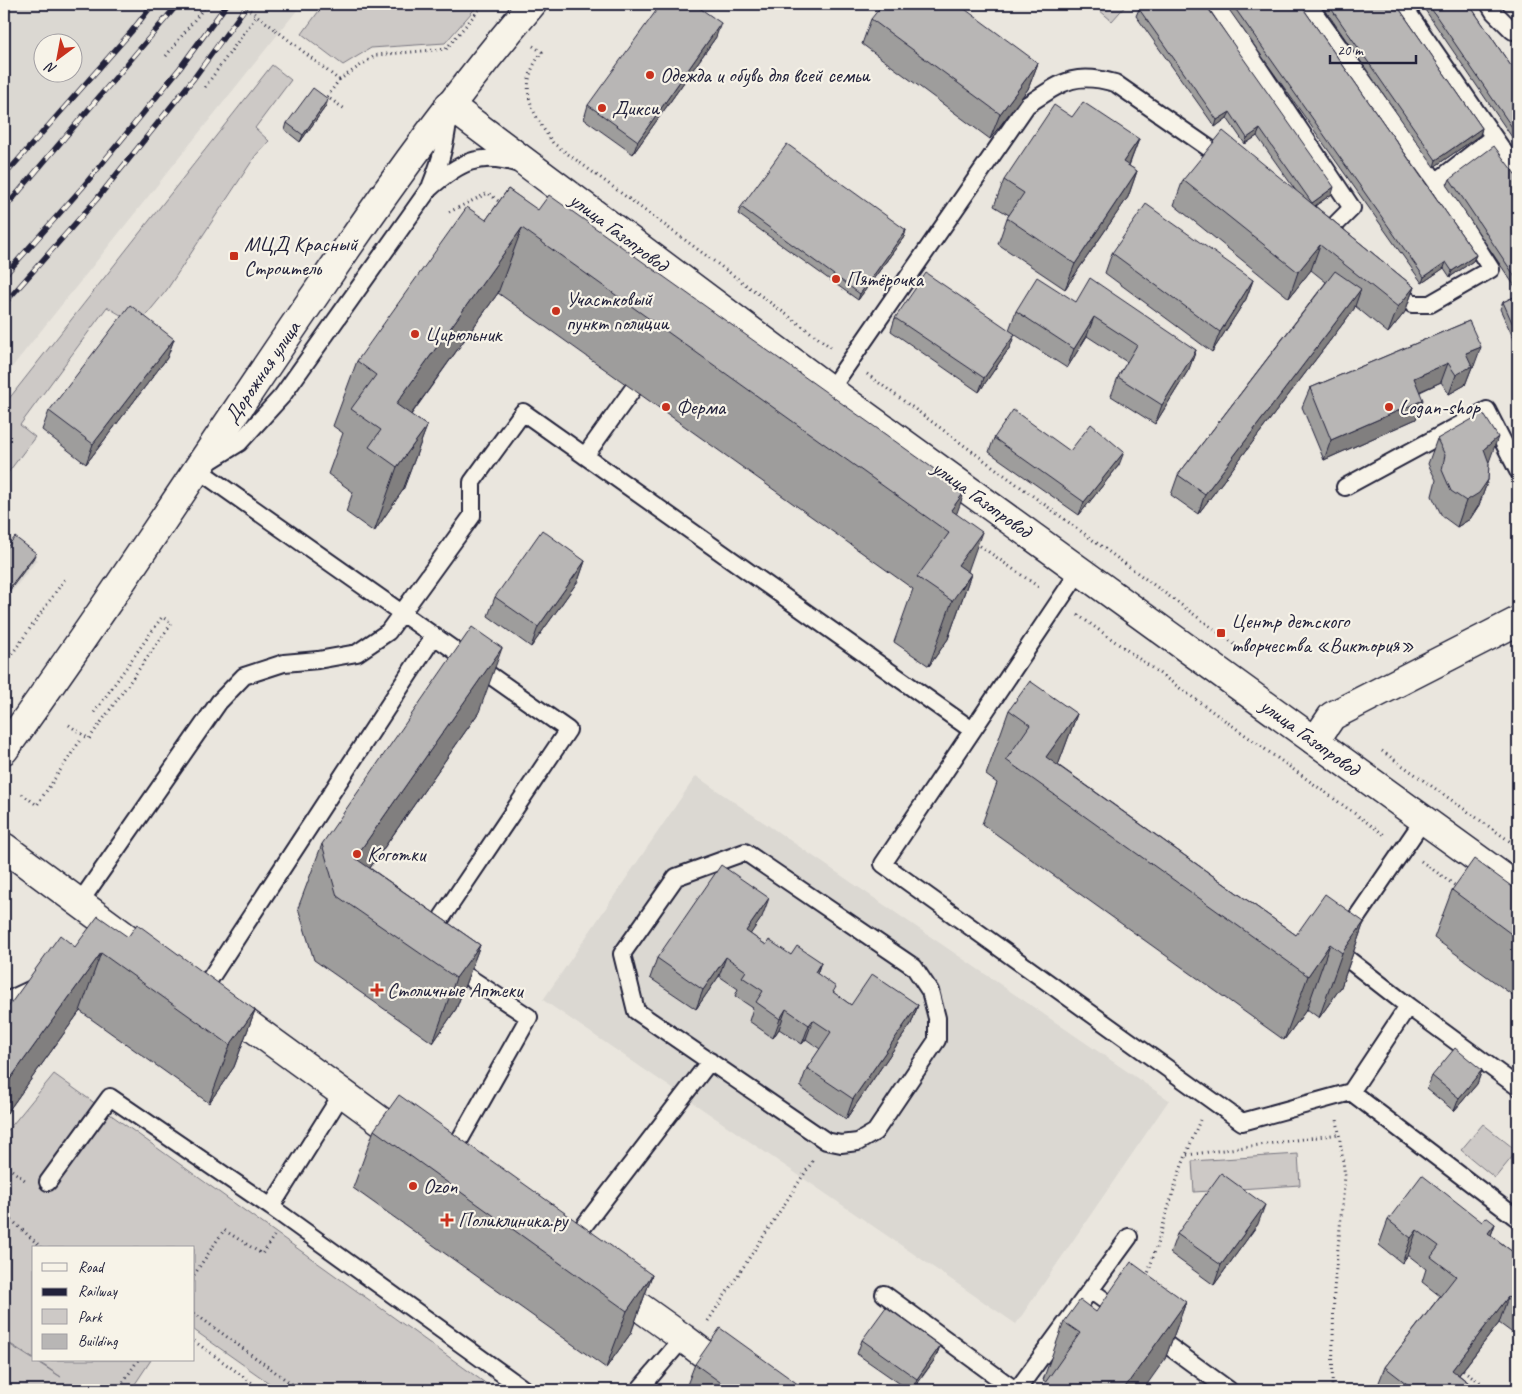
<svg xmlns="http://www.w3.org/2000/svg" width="1522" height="1394" font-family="Caveat,sans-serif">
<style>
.built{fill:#dbd8d2;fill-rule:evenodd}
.green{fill:#cdc9c6;stroke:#787680}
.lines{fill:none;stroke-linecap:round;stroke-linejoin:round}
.service-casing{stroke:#22223b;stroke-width:20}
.minor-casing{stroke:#22223b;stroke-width:31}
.tertiary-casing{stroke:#22223b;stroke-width:31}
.secondary-casing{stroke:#22223b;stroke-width:31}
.path{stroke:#22223b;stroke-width:3;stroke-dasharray:1 4;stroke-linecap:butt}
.service{stroke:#f7f3e8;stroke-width:16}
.minor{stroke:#f7f3e8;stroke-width:28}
.tertiary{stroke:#f7f3e8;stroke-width:28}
.secondary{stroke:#f7f3e8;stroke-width:28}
.rail-casing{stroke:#22223b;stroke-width:5.5}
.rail{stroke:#f7f3e8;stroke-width:4;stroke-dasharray:11;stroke-linecap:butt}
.path-bridge{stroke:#22223b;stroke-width:3;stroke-dasharray:1 4;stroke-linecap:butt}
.wall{fill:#9e9d9c;stroke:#22223b}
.shaded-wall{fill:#817f7f;stroke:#22223b}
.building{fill:#b8b6b5;stroke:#22223b}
.poi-dot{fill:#c8321e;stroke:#f7f3e8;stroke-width:2}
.labels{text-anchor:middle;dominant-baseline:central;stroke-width:4.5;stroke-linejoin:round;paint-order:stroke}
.poi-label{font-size:21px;fill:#22223b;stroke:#f7f3e8;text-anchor:start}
.street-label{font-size:21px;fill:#22223b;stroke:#f7f3e8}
</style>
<rect width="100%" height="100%" fill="#eae6de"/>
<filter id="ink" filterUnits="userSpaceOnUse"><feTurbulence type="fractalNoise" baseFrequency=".02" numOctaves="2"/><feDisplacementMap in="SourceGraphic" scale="10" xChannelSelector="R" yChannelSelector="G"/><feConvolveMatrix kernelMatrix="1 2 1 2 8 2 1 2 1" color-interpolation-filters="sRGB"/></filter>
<g filter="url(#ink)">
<!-- built -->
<path class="built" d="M4,4H302L4,377ZM42,42H72V72H42Z
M4,532L37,560L4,602Z
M696,776L1169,1100L1016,1324L543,1000Z"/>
<!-- green -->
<path class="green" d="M324,4H434L438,7L441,4H479L445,43L371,48L343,65L302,34Z
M1092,4H1127L1112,21Z
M272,65L291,80L255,128L269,141L256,155L166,291L138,325L107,307L20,425L35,437L4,478V405Z
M54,1074L495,1390H279L194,1330V1248H34V1359L4,1340V1135Z
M1483,1124L1517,1151L1495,1178L1461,1150Z
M1298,1154L1300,1185L1194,1192L1192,1161Z
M4,1341L61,1377L36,1360H151L131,1390H4Z"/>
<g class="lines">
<!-- service casing -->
<g class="service-casing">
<path id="service" d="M1216,4L1352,208L1329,231
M1308,4L1436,182L1491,269L1430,304H1412L1393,287
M1402,4L1518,172
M1489,4L1494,12L1513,31H1518
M1436,182L1493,137
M431,185C442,158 447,139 449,110
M830,390L1027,105C1061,83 1073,71 1115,83L1226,160
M585,456L633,389
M1345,487L1487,410L1518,471
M1080,570L883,864L1242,1122L1351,1092L1408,1006L1335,949L1424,819
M745,852L914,967L930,991L937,1018V1040L875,1132L858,1142L841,1144L826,1141L636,1011L622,954L676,877Z
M80,902L219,702L244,676L284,663L318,660L357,653L388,632L472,516V482L523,412L972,730
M430,935L568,730L197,469L239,443L282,396L429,189C458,163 479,151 519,164
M450,965L529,1017L450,1157
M202,991L434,636
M4,1002L36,987
M1408,1006L1518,1087
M1351,1092L1518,1219
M48,1182L110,1097L271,1207L525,1390
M271,1207L343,1092
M570,1244L710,1061
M1090,1290L1122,1313
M884,1294L1015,1390
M1152,1334L1229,1390
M639,1390L683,1338
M1017,1390L1129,1237"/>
</g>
<!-- minor casing -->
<g class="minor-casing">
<path id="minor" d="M1315,741L1332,716L1518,621
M4,847L127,938
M219,1003L411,1143
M610,1286L683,1338L752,1390"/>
</g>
<!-- tertiary casing -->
<g class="tertiary-casing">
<path id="tertiary" d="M449,105L830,390L1518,888"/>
</g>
<!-- secondary casing -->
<g class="secondary-casing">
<path id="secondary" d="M4,750C112,601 211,446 315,295C383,194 453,96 532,4"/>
</g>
<!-- path -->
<path class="path" d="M276,30L339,80L327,97L345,109
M533,46L542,52C516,87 531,111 553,143L832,348
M166,56L207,4
M339,80L376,55L446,49L482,6
M205,87L257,15
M449,212L488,193L501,203
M867,374L1241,649
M976,543L1040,588
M1078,615L1386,836
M12,654L65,579
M69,725L89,739L172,623L162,617L94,713
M1382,751L1518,847
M22,794L37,805L80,741
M1421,861L1457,887
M1187,1155L1339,1134
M4,1164L26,1181
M4,1213L42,1248
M194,1275L224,1230L262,1254L274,1236
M1147,1277L1179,1173L1200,1120
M194,1313L300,1390
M708,1321L814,1159
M194,1341L262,1390
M1463,1370L1491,1390
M118,1390L138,1360
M1332,1390L1334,1289L1345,1176L1337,1119"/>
<!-- service -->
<use href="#service" class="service"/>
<!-- minor -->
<use href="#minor" class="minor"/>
<!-- tertiary -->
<use href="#tertiary" class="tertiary"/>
<!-- secondary -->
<use href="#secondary" class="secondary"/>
<!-- rail casing -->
<g class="rail-casing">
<path id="rail" d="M4,176L131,32L153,4
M4,209L178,4
M4,276L82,188L180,68L227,4
M4,304L96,200L194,78L248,4"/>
</g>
<!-- rail -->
<use href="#rail" class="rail"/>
<!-- path-bridge -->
<path class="path-bridge" d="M242,4L276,30"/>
</g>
<!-- wall -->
<path class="wall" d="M1225,4H1300L1476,255L1473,261L1450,277L1444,268L1422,283Z
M1321,4H1396L1482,128L1480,135L1434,167Z
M1421,4H1469L1511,66L1518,62V146Z
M1139,9L1332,194L1315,206L1414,287L1405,312L1388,333L1355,306L1354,309L1198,514L1171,495L1178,475L1326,282L1311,270L1289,298L1174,205L1183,180L1296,191L1257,136L1245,144L1227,118L1215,127L1136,16Z
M871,19L1038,63L1028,89L990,139L862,44Z
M716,37L633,154L584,119L588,105Z
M326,106L300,142L285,130L287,123Z
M1139,139L1129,166L1137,171L1128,197L1065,289L998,244L1007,218L1009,215L994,206L1004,180Z
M1518,178V291L1447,186L1450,179Z
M508,189L956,514L968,572L971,574L948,639L929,666L894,642L913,589L498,293L411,415L427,426L403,490L374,532L346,512L353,492L328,474L343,433L333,426L357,361L486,220Z
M741,207L906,230L904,237L858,300L738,214Z
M1112,253L1253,280L1246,299L1212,352L1105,273Z
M1518,295V348L1500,309L1503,302Z
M1076,302L1196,350L1189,369L1155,424L1111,396L1118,377L1127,362L1087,336L1067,368L1014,334L1010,347L979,392L891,331L895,318L1009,330L1016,311Z
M1469,321L1474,366L1472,367L1465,385L1449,394L1441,382L1420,392L1416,419L1324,460L1302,407L1310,388Z
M174,339L167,358L86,464L42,430L49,411Z
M994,438L1070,451L1119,465L1079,515L989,452Z
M1437,439L1489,463L1488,480L1479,505L1470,519L1457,527L1442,516L1432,496L1436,480L1428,464Z
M585,561L578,581L531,647L488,616L495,597Z
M1009,710L1077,714L1058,765L1296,935L1364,922L1341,987L1319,1018L1307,1009L1284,1040L982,824L997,783L986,775Z
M479,712L370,868L480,945L456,1009L433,1043L314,960L298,908L322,844Z
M1452,890L1518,891V999L1434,938Z
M762,917L750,934L766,945L791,955L821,962L817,974L834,993L851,1005H918L911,1024L846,1119L800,1087L807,1068L820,1049L806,1039L802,1044L779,1029L773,1038L749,1021L753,1008L735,996L738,989L719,976L696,1009L650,978L657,958Z
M128,937L255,1010L234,1067L209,1103L80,1011L4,1117V1013L75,947Z
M1482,1070L1477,1084L1454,1111L1427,1089L1432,1076Z
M374,1130L652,1275L631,1333L606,1368L353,1188Z
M1388,1220L1482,1222L1495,1224L1491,1235L1518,1256V1337L1499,1323L1459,1375L1478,1390H1376L1385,1367L1440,1296L1422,1282L1426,1269L1408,1255L1402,1263L1379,1245Z
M1258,1224L1214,1285L1170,1253L1177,1234Z
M1186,1302L1165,1359L1046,1382L1043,1380L1064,1322L1096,1312Z
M862,1340L940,1346L935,1359L913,1390H909L857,1354Z
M695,1364L806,1390H685Z"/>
<!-- shaded-wall -->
<path class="shaded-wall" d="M721,23L716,37L633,154L638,141Z
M1038,63L1028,89L990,139L1000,114Z
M328,99L326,106L300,142L303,135Z
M1230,112L1227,118L1215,127L1217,120Z
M1482,128L1480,135L1434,167L1436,160Z
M1260,129L1257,136L1245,144L1247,138Z
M1139,139L1129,165L1114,188L1123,162Z
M1137,171L1128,197L1065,289L1075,264Z
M1334,187L1332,194L1309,210L1312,203Z
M522,228L498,293L381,456L396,404Z
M906,230L904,237L858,300L860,294Z
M1320,245L1311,270L1289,298L1298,272Z
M1476,255L1473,261L1450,277L1452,271Z
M1446,262L1444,268L1422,283L1424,277Z
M1253,280L1246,299L1212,352L1220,332Z
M1414,287L1405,312L1388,333L1398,307Z
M1361,289L1354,309L1198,514L1205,494Z
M1094,317L1087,336L1067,368L1074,349Z
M1015,334L1010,347L979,392L984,378Z
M174,339L167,358L86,464L93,444Z
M1481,347L1474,366L1472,367L1465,385L1449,394L1456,375L1466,353Z
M1196,350L1189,369L1155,424L1162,405Z
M1448,363L1441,382L1407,397L1414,378Z
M1423,400L1416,419L1324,460L1331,440Z
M427,426L403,490L374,532L397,467Z
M1498,437L1489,462L1475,474L1484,449Z
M1124,452L1119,465L1079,515L1084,502Z
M1488,480L1479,505L1470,519L1457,527L1466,501Z
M965,491L941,556L949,533L951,510Z
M982,532L962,588L971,574L948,639L929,666L952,601L958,565Z
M36,553L33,559L4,598V595Z
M585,561L578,581L531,647L538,627Z
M502,648L479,712L346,902L355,858Z
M1077,714L1053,779L1046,757Z
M769,898L762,917L739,951L746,931Z
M1364,922L1341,987L1319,1018L1342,953Z
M1330,944L1307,1009L1284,1040L1308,976Z
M480,945L456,1009L433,1043L456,978Z
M101,953L80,1011L4,1117V1095L8,1082Z
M726,957L719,976L696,1009L703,990Z
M821,962L814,982L815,972Z
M918,1005L911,1024L846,1119L853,1099Z
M786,1009L779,1029L773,1038L780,1019Z
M255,1010L234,1067L209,1103L230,1045Z
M813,1020L806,1039L802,1044L809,1025Z
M1482,1070L1477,1084L1454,1111L1459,1098Z
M1265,1205L1258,1224L1214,1285L1221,1265Z
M1495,1224L1486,1249L1488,1233Z
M1417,1230L1408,1255L1402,1263L1411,1238Z
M652,1275L631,1333L606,1368L627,1311Z
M1508,1297L1499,1323L1447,1390L1452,1370Z
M1186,1302L1165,1359L1143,1390H1123Z
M940,1346L935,1359L912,1390L917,1379Z"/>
<!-- building -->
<path class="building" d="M661,4H694L721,23L638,141L588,105Z
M883,4H958L1038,63L1000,114L871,19Z
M1147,4H1205L1334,187L1312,203L1260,129L1247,138L1230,112L1217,120L1139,9Z
M1232,4H1300L1476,255L1452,271L1446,262L1424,277Z
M1328,4H1396L1482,128L1436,160Z
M1428,4H1469L1511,66L1518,62V136Z
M313,88L328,99L303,135L287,123Z
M1083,102L1139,139L1123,162L1137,171L1075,264L1007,218L1024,193L1004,180L1054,105L1072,117Z
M1223,131L1414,287L1398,307L1320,245L1298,272L1183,180Z
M787,144L906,230L860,294L741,207Z
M1494,146L1518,178V281L1450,179Z
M508,189L538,210L549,195L965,491L951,510L982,532L958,565L971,574L952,601L917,577L949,533L522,228L396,404L427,426L397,467L369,447L381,430L351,409L376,375L357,361L467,207L486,220Z
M1146,204L1253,280L1220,332L1112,253Z
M1335,271L1361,289L1205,494L1178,475Z
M926,273L1015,334L984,378L895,318Z
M1037,277L1076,302L1090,278L1196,350L1162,405L1118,377L1137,345L1094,317L1074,349L1016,311Z
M1518,295V336L1503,302Z
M130,305L174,339L93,444L49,411Z
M1469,321L1481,347L1466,353L1472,366L1456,375L1448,363L1414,378L1423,400L1331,440L1310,388Z
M1013,410L1070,451L1091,424L1124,452L1084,502L994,438Z
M1483,413L1498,437L1484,449L1489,463L1488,480L1479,493L1466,501L1451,491L1442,470L1445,455L1437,439Z
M542,530L585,561L538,627L495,597Z
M15,537L36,553L4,595V551Z
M472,627L502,648L355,858L480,945L456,978L337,896L322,844Z
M1030,681L1077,714L1046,757L1296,935L1325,894L1364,922L1342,953L1330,944L1308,976L1006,760L1030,725L1009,710Z
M1474,859L1518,891V939L1452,890Z
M721,865L769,898L746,931L766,945L769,940L791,955L797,946L821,962L815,972L836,987L833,992L851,1005L872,974L918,1005L853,1099L807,1068L831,1032L813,1020L809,1025L786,1009L780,1019L756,1002L763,991L742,977L746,971L726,957L703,990L657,958Z
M98,916L128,937L137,924L255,1010L230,1045L101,953L8,1082L4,1079V1013L60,935L75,947Z
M1455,1048L1482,1070L1459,1098L1432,1076Z
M399,1095L652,1275L627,1311L374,1130Z
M1221,1173L1265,1205L1221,1265L1177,1234Z
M1422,1175L1482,1222L1486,1217L1495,1224L1488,1233L1518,1256V1305L1508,1297L1452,1370L1478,1390H1415L1385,1367L1456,1276L1431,1257L1439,1246L1417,1230L1411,1238L1388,1220Z
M1131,1262L1186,1302L1123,1390H1040L1080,1333L1064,1322L1080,1300L1096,1312Z
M886,1307L940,1346L917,1379L862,1340Z
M720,1328L806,1390H731L695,1364Z"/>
</g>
<!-- markers -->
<g class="poi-dot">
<circle cx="650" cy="75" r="5"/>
<circle cx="602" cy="108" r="5"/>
<rect x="229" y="251" width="10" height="10" rx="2.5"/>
<circle cx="836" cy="279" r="5"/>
<circle cx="556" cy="311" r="5"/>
<circle cx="415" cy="334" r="5"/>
<circle cx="666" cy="407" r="5"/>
<circle cx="1389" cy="407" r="5"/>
<rect x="1216" y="628" width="10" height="10" rx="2.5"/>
<circle cx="357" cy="854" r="5"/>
<path d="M374.5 982.5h5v5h5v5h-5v5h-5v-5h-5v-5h5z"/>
<circle cx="413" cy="1186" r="5"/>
<path d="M444.5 1212.5h5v5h5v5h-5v5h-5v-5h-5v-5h5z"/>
</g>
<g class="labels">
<!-- poi labels -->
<g class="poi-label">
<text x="660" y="75">Одежда и обувь для всей семьи</text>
<text x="612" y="108">Дикси</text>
<text x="244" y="244">МЦД Красный<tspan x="244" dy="24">Строитель</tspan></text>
<text x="846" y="279">Пятёрочка</text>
<text x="566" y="299">Участковый<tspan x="566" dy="24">пункт полиции</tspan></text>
<text x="425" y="334">Цирюльник</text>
<text x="676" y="407">Ферма</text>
<text x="1399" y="407">Logan-shop</text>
<text x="1231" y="621">Центр детского<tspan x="1231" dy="24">творчества «Виктория»</tspan></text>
<text x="367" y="854">Коготки</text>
<text x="387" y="990">Столичные Аптеки</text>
<text x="423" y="1186">Ozon</text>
<text x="458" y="1220">Поликлиника.ру</text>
</g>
<!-- street labels -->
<g class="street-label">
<text transform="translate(619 232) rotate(37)">улица Газопровод</text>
<text transform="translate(262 372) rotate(-56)">Дорожная улица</text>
<text transform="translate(982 499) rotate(36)">улица Газопровод</text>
<text transform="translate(1310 737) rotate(36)">улица Газопровод</text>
</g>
</g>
<!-- margin -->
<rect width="1522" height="1394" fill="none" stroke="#f7f3e8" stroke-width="20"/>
<rect x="10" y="10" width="1502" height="1374" fill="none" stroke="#22223b" stroke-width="2" filter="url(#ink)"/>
<!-- legend -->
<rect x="32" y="1246" width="162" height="115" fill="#f7f3e8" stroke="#a29fa3"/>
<rect x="42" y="1263" width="25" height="8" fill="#f7f3e8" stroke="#a29fa3"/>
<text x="78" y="1272" font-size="15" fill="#22223b">Road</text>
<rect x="42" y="1288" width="25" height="8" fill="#22223b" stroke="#a29fa3"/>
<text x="78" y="1296" font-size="15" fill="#22223b">Railway</text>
<rect x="42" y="1309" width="25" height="15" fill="#cdc9c6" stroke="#a29fa3"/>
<text x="78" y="1322" font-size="15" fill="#22223b">Park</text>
<rect x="42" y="1334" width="25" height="15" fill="#b8b6b5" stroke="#a29fa3"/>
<text x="78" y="1346" font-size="15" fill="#22223b">Building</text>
<!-- north arrow -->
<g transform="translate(58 58) rotate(212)"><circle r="24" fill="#f7f3e8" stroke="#a29fa3"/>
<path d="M0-4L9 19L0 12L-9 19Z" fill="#c8321e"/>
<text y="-8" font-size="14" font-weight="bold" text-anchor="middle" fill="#22223b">N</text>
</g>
<!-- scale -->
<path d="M1330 55v8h86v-8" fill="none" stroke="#22223b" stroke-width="2.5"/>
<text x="1337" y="55" font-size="15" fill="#22223b" stroke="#f7f3e8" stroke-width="4" paint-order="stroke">20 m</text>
</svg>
